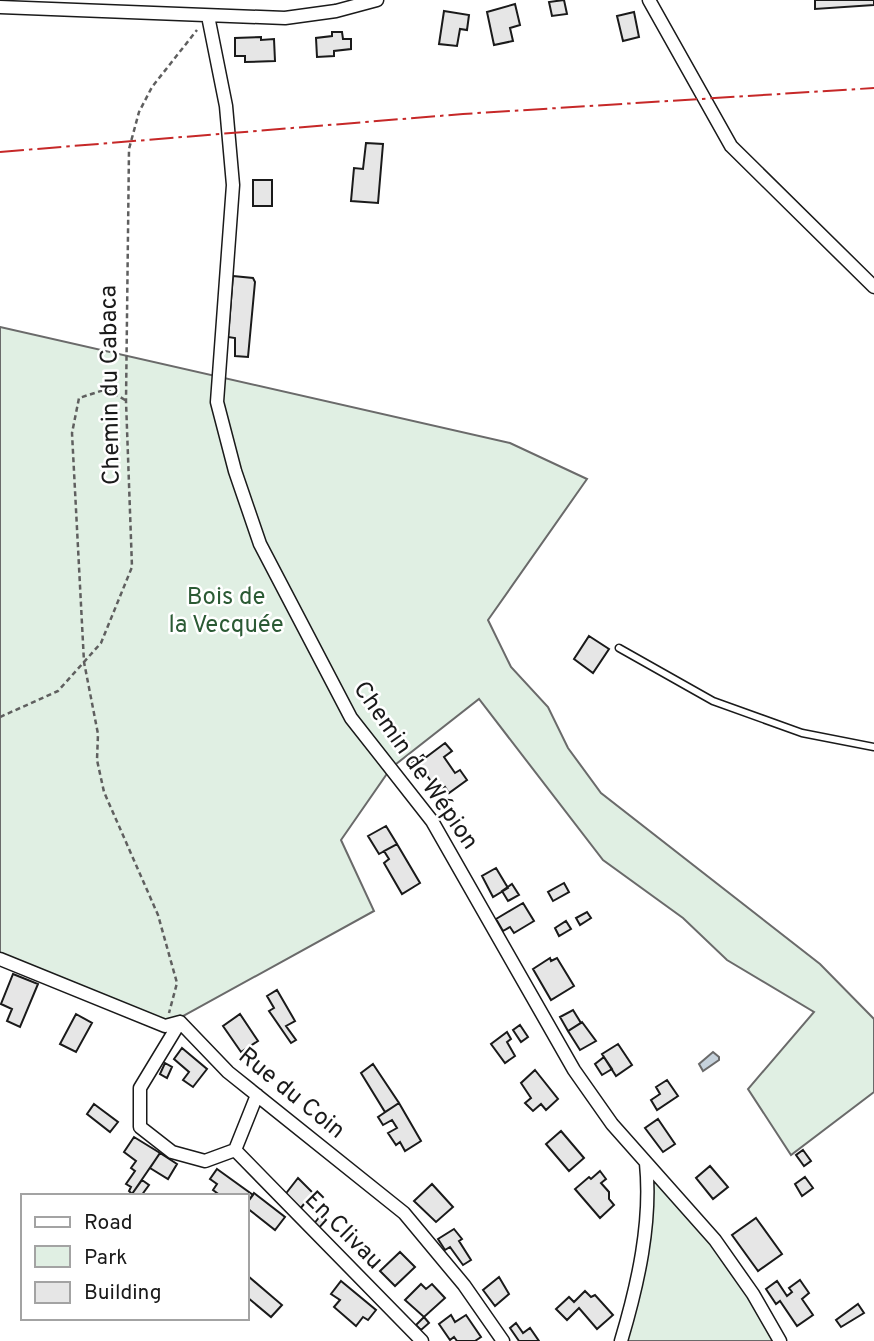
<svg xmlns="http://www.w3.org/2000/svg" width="874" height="1341" font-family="Overpass,sans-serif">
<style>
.green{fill:#e0efe3;stroke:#6a6a6a;stroke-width:2}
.water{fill:#c6d2dc;stroke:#6a6a6a;stroke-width:2}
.building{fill:#e6e6e6;stroke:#1a1a1a;stroke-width:2}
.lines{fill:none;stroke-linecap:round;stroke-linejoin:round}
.lane-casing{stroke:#1a1a1a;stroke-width:9}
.street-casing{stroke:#1a1a1a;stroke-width:15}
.path{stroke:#5f5f5f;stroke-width:2.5;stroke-dasharray:5 3.5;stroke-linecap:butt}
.lane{stroke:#fff;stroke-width:6}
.street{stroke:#fff;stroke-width:12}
.power{stroke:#c62828;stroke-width:2;stroke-dasharray:24 5 3.5 5;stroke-linecap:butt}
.labels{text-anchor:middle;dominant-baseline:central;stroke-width:5;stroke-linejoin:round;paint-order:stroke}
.street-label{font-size:24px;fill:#1a1a1a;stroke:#fff}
.park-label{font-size:24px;fill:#2b5a34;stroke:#fff}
</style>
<rect width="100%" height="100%" fill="#fff"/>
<!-- green -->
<path class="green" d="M0,327L510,443L587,479L488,620L511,667L548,707L568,748L601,793L820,964L874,1019V1092L791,1155L748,1089L814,1012L727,960L683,918L603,860L479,699L391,768L341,840L374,911L165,1026L0,959Z
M646,1163L715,1240L781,1341H620L639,1267Z"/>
<!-- water -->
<path class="water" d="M713,1052L719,1057V1060L703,1071L699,1064Z"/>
<!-- building -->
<path class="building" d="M564,0L567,14L552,16L549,2Z
M815,0H874V5L815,9Z
M515,4L520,25L510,28L513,41L494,45L487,12Z
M444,11L469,15L467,30L460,29L457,46L439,44Z
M634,12L639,37L623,41L617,16Z
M332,32H342L343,39H351V49L334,51V56L317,57L316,38L332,36Z
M261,37V40L274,39L275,61L245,62V56H235V38Z
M366,143L383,144L378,203L351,201L354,168L363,169Z
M253,180H272V206H253Z
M233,276L253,278L255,282L248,357L235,356V338L228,337Z
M589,636L609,649L593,673L574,659Z
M445,743L452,751L444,757L455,773L460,770L467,780L449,793L445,787L439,792L425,773L420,776L411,764L423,755L425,758Z
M386,826L397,844L379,854L368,836Z
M397,844L420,883L402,894L384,863L389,859L384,851Z
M496,868L508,888L493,897L482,876Z
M564,883L569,892L553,901L548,892Z
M512,884L519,895L508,901L502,891Z
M523,903L534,921L514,933L510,927L503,931L496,919Z
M587,912L591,918L580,925L576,918Z
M566,921L571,929L559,936L555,928Z
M550,958L551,961L557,958L574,986L551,1000L533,969Z
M13,974L38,984L20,1027L7,1021L12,1009L1,1004Z
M277,990L295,1021L286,1026L296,1040L291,1043L269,1011L274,1008L267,996Z
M573,1010L581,1023L568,1031L560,1017Z
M76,1014L92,1023L76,1052L60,1044Z
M240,1014L258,1041L241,1052L223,1026Z
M582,1022L596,1041L580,1050L568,1031Z
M520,1025L528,1037L521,1042L513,1030Z
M507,1032L511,1039L507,1042L515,1056L505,1063L491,1044Z
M618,1044L632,1065L616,1076L602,1054Z
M182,1048L207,1069L193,1087L183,1080L189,1072L174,1059Z
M604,1057L612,1069L602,1075L595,1064Z
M165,1063L172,1067L167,1078L160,1074Z
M373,1064L399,1103L385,1112L361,1073Z
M535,1070L558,1099L546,1110L541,1104L533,1111L525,1103L531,1098L521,1083Z
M667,1080L678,1096L657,1110L651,1100L660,1094L656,1087Z
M399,1103L421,1141L405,1151L400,1142L396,1145L388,1133L397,1128L392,1120L383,1125L378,1117Z
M94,1104L118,1122L110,1132L87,1114Z
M658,1119L675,1144L663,1152L645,1128Z
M561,1131L584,1158L569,1171L546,1144Z
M134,1137L160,1153L132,1194L129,1191L131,1187L126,1184L135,1171L131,1168L136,1161L124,1152Z
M803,1150L811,1161L804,1166L796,1155Z
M160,1153L177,1164L168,1179L150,1168Z
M710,1166L728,1187L713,1199L696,1178Z
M217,1169L253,1195L247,1203V1196H221L213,1190L217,1184L210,1179Z
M600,1171L606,1179L601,1183L609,1192V1199L614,1205L600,1218L575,1189L589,1177L591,1179Z
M805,1177L813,1188L802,1196L795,1184Z
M298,1178L313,1193L300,1209L284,1196Z
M142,1180L149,1185L141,1196H134L132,1194Z
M432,1184L453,1207L436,1222L414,1201Z
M254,1193L285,1217L275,1230L247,1208V1203Z
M321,1215L326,1220L318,1229L313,1225Z
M756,1218L782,1254L758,1271L732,1235Z
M454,1229L462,1239L459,1241L471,1260L463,1265L450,1247L445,1250L438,1239Z
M400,1252L415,1267L395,1286L380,1271Z
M248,1276L282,1305L271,1317L247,1297Z
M499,1277L509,1294L495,1306L483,1290Z
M800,1280L809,1293L802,1299L813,1315L797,1326L780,1301L776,1304L766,1289L777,1281L787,1296L792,1292L789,1288Z
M341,1281L376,1310L368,1320L363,1317L356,1326L334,1307L340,1300L331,1294Z
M421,1284L426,1289L432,1284L445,1298L424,1317L405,1300Z
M585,1291L591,1297L595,1295L613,1315L597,1329L579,1308L567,1320L556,1309L569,1297L574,1302Z
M858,1304L864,1313L841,1327L836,1320Z
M451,1315L455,1322L466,1315L481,1337L475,1341H457L454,1337L450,1340L439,1324Z
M424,1317L429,1323L421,1330L416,1325Z
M516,1323L523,1333L530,1328L539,1341H519L510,1328Z"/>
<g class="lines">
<!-- lane casing -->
<g class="lane-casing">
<path id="lane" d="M619,648L713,701L802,733L874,747"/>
</g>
<!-- street casing -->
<g class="street-casing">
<path id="street" d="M649,0L731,146L874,287
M0,7L285,18L336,11L377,0
M208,16L226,106L233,185L217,402L235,471L260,544L351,718L432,821L574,1070L612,1124L715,1240L753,1294L780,1341
M0,959L165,1026L180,1022L228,1072L404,1213L464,1285L503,1341
M180,1022L140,1088V1127L172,1152L205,1161L235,1150
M257,1095L235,1150L422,1341
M621,1341C638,1284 652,1222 646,1163"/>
</g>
<!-- path -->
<path class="path" d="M125,400L107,389L79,398L72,433L84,662L98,734L97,760L104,792L158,915L177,983L169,1013
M0,717L58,691L101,643L132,567L126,401L129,149L139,112L152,87L197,30"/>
<!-- lane -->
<use href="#lane" class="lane"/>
<!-- street -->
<use href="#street" class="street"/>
<!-- power -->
<path class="power" d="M0,152L463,114L874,88"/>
</g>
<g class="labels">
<!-- street labels -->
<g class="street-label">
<text transform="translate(111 385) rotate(-91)">Chemin du Cabaca</text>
<text transform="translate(415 766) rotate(55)">Chemin de Wépion</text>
<text transform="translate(291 1094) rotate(39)">Rue du Coin</text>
<text transform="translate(343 1231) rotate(45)">En Clivau</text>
</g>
<!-- park labels -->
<g class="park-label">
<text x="226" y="598">Bois de<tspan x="226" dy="28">la Vecquée</tspan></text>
</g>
</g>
<!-- legend -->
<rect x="21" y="1194" width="228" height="126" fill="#ffffff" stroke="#a3a3a3" stroke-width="2"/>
<rect x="35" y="1217" width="35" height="10" fill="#ffffff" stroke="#a3a3a3" stroke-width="2"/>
<text x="84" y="1229" font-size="21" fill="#1a1a1a">Road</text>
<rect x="35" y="1246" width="35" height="21" fill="#e0efe3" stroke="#a3a3a3" stroke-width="2"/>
<text x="84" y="1264" font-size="21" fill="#1a1a1a">Park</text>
<rect x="35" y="1282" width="35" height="21" fill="#e6e6e6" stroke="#a3a3a3" stroke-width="2"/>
<text x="84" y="1299" font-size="21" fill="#1a1a1a">Building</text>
</svg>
